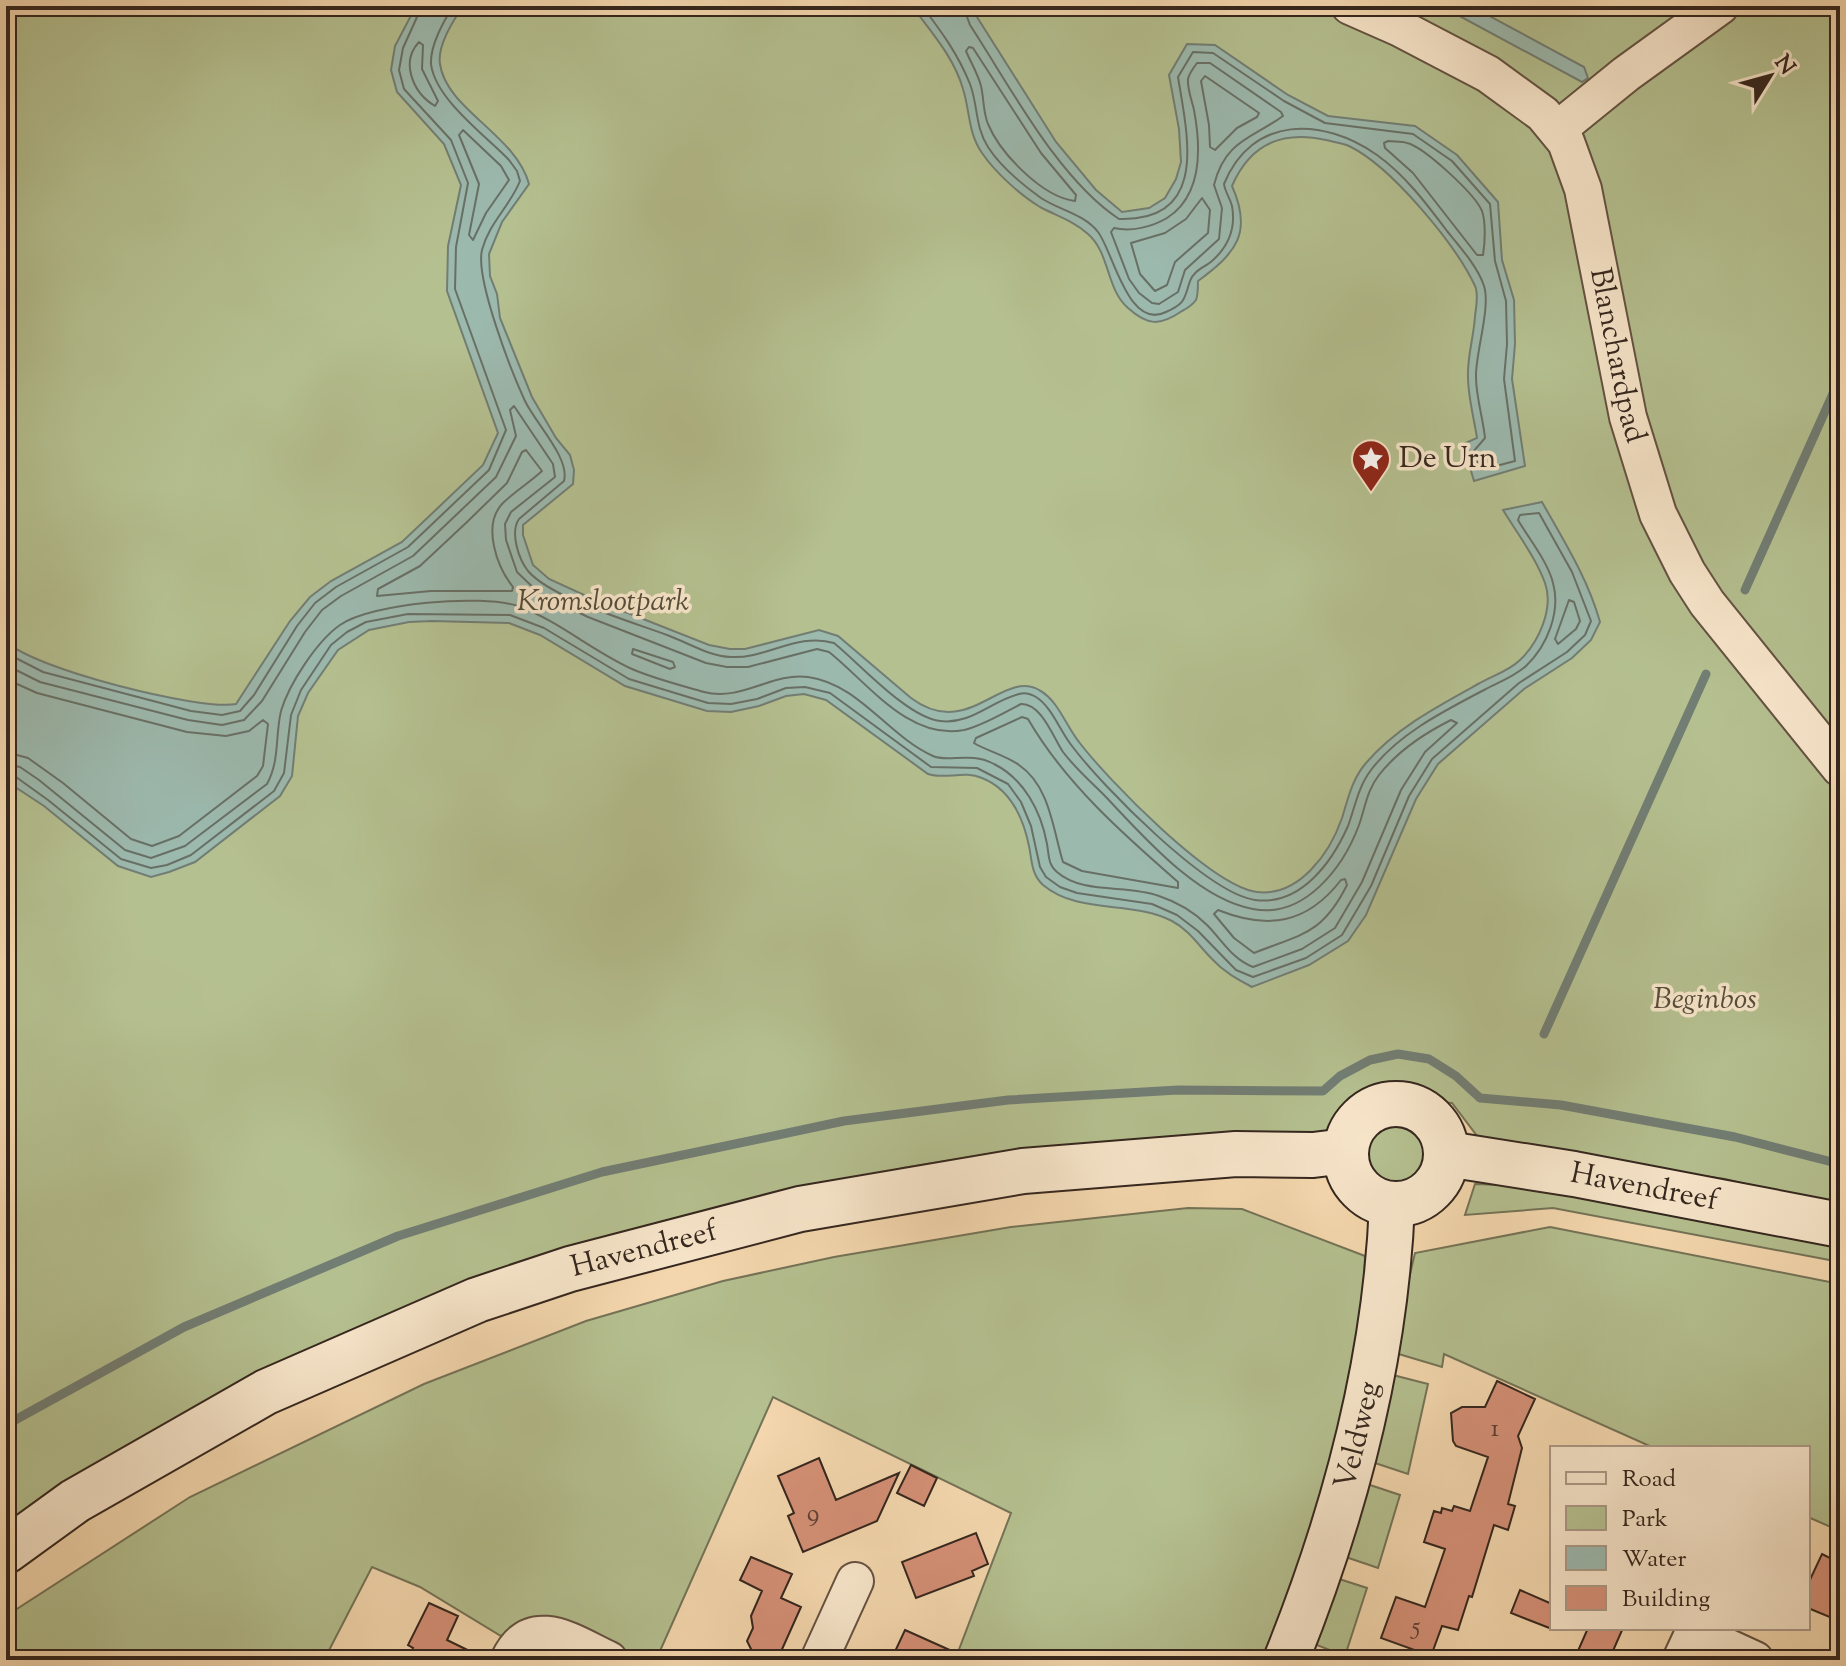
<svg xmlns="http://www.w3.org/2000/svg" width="1846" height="1666" font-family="'Sorts Mill Goudy',serif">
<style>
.green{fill:#b5c090;stroke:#747357;stroke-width:2}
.water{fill:#9cb9ae;stroke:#727e74;stroke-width:2}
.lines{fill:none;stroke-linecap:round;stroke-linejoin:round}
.shore{stroke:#687066;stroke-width:2}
.stream{stroke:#727e74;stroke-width:9}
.building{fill:#d59077;stroke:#34261e;stroke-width:2}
.street-casing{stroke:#645242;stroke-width:40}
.secondary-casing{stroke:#34261e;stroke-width:48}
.street{stroke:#f8e6cb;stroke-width:36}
.secondary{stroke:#f8e6cb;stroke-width:44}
.labels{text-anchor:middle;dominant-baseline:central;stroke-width:7;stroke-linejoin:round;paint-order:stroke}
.number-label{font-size:26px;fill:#5c4034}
.street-label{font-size:30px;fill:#34261e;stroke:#f8e6cb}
.poi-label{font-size:30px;fill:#34261e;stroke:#f8e6cb;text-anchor:start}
.park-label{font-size:30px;font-style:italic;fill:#544c3a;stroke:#f8e6cb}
</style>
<rect width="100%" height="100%" fill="#f5d8af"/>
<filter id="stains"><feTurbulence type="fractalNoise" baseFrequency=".0025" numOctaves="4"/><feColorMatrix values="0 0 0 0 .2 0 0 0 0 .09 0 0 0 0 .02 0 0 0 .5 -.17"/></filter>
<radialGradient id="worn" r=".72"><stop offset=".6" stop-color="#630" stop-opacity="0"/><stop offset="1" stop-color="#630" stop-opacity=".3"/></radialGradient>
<!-- green -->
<path class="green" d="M6,6H1840V1207L1725,1179L1517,1150L1481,1141L1452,1103L1361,1097L1328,1134L1150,1141L994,1153L903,1168L701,1217L6,1534Z
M1366 1156a29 29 0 1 1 58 0a29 29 0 1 1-58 0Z
M1475,1184L1554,1187L1831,1246L1840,1248V1262L1553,1208L1465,1215Z
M1188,1208L1242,1209L1365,1256L1362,1340L1317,1531L1266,1660H955L1011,1513L773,1397L656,1660H642L540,1618L517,1625L501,1636L420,1587L372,1567L324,1660H6V1616L190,1497L424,1384L586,1321L723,1281L834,1257L1011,1227Z
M1550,1227L1840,1284V1531L1808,1517V1448H1654L1444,1354L1442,1367L1392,1352L1415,1253Z
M1389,1374L1428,1384L1408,1474L1369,1461Z
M1364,1483L1400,1495L1378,1568L1340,1555Z
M1333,1577L1367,1588L1345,1656L1309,1642Z"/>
<!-- water -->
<path class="water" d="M416,6H463C453,21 437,46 440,64C446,109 516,135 529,184L502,222L489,254L490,276L497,294L500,318L532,397L556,438L570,455L574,470L573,484L523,525V535L533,565L549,579L595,600L709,645L730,649H745L819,630L838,636L911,698C968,741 1002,669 1039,690C1058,700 1066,726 1079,742C1108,780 1211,886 1257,892C1299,897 1330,853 1342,818C1348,799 1352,779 1366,763C1396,728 1438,706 1478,684C1492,676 1509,671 1520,660C1539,642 1554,608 1545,583C1536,558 1517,533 1503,510L1542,502C1564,541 1588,579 1600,622L1591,640L1572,658L1524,689L1438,764L1416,799L1366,915L1348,941L1309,965L1252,987C1237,979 1224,972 1212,959C1199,946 1189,930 1172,921C1132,900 1079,915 1043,885C1031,874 1032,860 1029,846C1023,817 1010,789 982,778C964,770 945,780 928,774L826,700L804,694L786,696L759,706L731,712L707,711L625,686L540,635L509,623L432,621L409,622L369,630L338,650L308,693L298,716L292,776L280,796L195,862L169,872L151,877L118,866L44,806L6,781V641C30,668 200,711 236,704L290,621L310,597L331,581L402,542L483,465L498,433L447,291L448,246L461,185L444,144L397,92L391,70L395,46Z
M912,6H970L1056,142L1096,190L1122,212L1149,208L1165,198L1176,179L1181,162L1179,129L1169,75L1187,44L1215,45L1288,95L1328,116L1415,126L1457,155L1498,202L1502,260L1514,300L1515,344L1512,379L1525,466L1474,481L1463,444L1477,438C1474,418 1468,397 1468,377C1467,357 1474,336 1475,316C1476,307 1479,295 1475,286C1456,245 1391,166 1349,146C1342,143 1333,142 1326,140C1282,130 1250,144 1232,186C1253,233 1236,253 1198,281C1198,286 1198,295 1196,300C1193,304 1186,309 1182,311C1160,326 1148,326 1128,308C1106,289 1110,253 1088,234C1074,221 1057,216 1040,207C1020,195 995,172 982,153C968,133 970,111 963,89C954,57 931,32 912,6Z
M1441,6H1471L1584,67L1588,78L1582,82Z"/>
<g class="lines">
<!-- shore -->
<path class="shore" d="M922,6C941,31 958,54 970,84C978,105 975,127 988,147C1000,166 1023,185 1041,198C1059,210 1084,214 1098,232C1113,251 1128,331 1166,312C1186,303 1184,299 1190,281C1193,271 1205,267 1212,261C1229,246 1236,228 1232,206C1230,198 1225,192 1224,184C1252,115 1323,117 1377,155C1405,175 1426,203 1447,231C1460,247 1478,267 1484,286C1491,307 1475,355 1476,377C1476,397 1483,418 1485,438L1473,452L1481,470L1515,461L1504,379L1507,344L1506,301L1495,261L1490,204L1452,161L1413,134L1325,123L1284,101L1213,53L1193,52L1178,77C1187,134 1210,222 1119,219C1058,179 1010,86 970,25L963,6
M419,42L423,45L422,69L438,101L435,106C413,93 400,62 419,42Z
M969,47L973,48L1041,153L1076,195L1075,201C1042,197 1000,153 988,124C983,112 984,99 981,86C978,74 971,63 966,51Z
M1197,63H1210L1281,112L1283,116C1253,138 1225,140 1214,185L1222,208L1219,239L1185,270L1178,292L1159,304L1152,303L1139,293L1129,279L1111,232L1114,228C1131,232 1152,227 1167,218C1203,195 1201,147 1194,110C1192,101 1187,88 1188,79C1189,74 1194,67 1197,63Z
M1205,76L1259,113L1257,117L1237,128L1215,150L1210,147L1209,125L1201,81Z
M463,130L501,166L509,180L486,213L473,240L469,235L479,184L459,135Z
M1388,141C1394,142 1401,141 1407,143C1424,147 1475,194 1482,211C1486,223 1485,243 1483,255H1477L1413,173L1385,148L1384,143Z
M1202,198L1210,210L1208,233L1175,262L1167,285L1155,291L1140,274L1131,243L1165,233L1186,219Z
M526,450L542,471C529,483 514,492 502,504C482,526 497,567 513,587L512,591H431L377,596L378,589L420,566L467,522L507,483L522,452Z
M1569,600L1574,602L1580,621L1576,629L1558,644L1555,639Z
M633,649L673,662L675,667L670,669L632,654Z
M6,653L43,672L191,711L222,715L240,711L254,695L297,626L315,603L336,587L408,547L489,470L506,430L455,289L456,247L468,183L451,140L404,89L399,70L403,48L422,6
M6,665L40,682L188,720L222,725L244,720L262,701L305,632L322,610L341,596L413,556L496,477L516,436L510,410L514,406L553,464L555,477L511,512L505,524L506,540L517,572L540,594L588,617L706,663L727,667H748L817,649L829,652C867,682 909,741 964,730C984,725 1003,713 1021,704C1041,703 1053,737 1063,752C1075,768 1091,782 1105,796C1143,836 1197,899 1253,909C1304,919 1343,868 1359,825C1365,808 1367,790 1379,775C1397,752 1425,733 1451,720L1457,723L1425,752L1401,790L1362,882L1335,928L1302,949L1253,967C1232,959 1222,940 1207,925C1194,912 1177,902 1159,896C1128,884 1083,895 1057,872C1048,865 1049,855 1047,844C1041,811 1024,779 994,764C971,751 947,763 933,756C888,736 859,684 808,677C772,672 741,702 704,692C680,685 655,679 632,669C592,651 559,621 518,606C481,594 372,603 340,625C317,641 289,684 281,711C275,736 280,760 267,784L185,846L151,858L125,850L39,780L20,767L6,764
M6,679L37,693L187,732L226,736L249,731L263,720L268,724L263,766L257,776L179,836L152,846L131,839L63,783L28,758L6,752
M1022,717L1028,719C1065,783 1123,834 1178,882V888L1082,871L1063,862C1053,830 1050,786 1019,765C1005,755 987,751 974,743L976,738Z
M6,774L16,777L48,800L121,859L151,868L167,865L191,855L274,791L284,773L291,715L301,690L331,645L347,632L366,622L408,614L510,615L544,628L629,679L708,703L731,704L757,699L786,688L805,687L830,693L931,767L977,768L1008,784L1021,802L1031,826L1040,867L1046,877L1060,887L1077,893L1152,904L1177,915L1198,931L1236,970L1253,977L1306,958L1342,935L1371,886L1409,796L1432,759L1519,683L1567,652L1585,635L1591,621L1572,572L1539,513L1520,515L1518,520C1529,539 1548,562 1553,583C1561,612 1547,646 1526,666C1514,677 1497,683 1484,690C1444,711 1398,734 1371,770C1358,787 1355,807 1348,826C1332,862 1301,906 1255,900C1207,893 1102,786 1072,746C1060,731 1052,707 1036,697C1031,694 1025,692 1019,694C991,701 971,725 940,721C907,717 860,664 834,643C798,632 766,659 731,657C708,656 689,643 667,635C632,622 551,598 528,571C518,558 510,532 519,519L564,481C570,458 536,424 525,401C512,373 475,279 482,250C489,223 510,206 520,181L517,171L509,160C486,136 435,99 431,64C430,45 444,21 453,6
M1345,879L1347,885C1322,935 1301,934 1254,953L1234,938L1214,914L1218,910C1268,930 1307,924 1341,880Z"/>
<!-- stream -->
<path class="stream" d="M1745,590L1840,378
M1544,1034L1706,674
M6,1425L184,1327L398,1236L602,1172L844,1121L1008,1100L1178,1090L1323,1091L1340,1076L1370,1060L1398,1054L1429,1059L1456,1076L1480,1098L1561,1105L1735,1137L1840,1164"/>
</g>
<!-- building -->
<path class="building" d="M1497,1381L1535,1399L1518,1436L1522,1448L1508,1504L1515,1506L1508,1530L1494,1525L1472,1597L1469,1596L1458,1630L1442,1626L1431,1656L1381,1638L1396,1597L1425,1607L1445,1549L1424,1542L1434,1511L1441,1513L1442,1508L1452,1511L1454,1506L1470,1511L1488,1457L1456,1446L1453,1441L1451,1413L1462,1407H1485Z
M819,1458L836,1500L899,1473L877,1521L803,1552L788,1516L794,1513L778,1476Z
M911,1465L937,1478L924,1506L897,1493Z
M976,1533L988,1564L972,1571L974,1576L916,1598L902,1562Z
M1822,1554L1840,1563V1601L1832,1618L1808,1608V1584Z
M751,1557L792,1574L781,1598L801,1607L779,1656L770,1651L754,1655L747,1641L753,1628L751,1616L762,1591L740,1580Z
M1520,1590L1552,1604V1629L1511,1613Z
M429,1603L458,1616L447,1640L488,1660H407L413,1648L408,1645Z
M1588,1628H1623L1609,1660H1574Z
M905,1630L972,1660H891Z"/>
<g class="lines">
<!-- street casing -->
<g class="street-casing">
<g id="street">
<path id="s1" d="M1350,6L1400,28L1488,74L1543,114L1566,142L1583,189L1628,417L1658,514L1687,572L1707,603L1840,768"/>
<path d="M1557,130L1626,74L1720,6"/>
<path d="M509,1660C532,1612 574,1644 609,1660"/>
<path d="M819,1660L855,1581"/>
<path d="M1681,1660L1694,1632L1755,1660"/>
</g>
</g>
<!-- secondary casing -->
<g class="secondary-casing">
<g id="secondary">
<circle cx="1396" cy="1154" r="50"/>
<path id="s2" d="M1447,1154L1574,1174L1840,1225"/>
<path id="s3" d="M6,1551L75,1501L266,1392L477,1300L570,1269L800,1209L1023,1171L1236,1154L1313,1155L1346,1151"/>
<path id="s4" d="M1286,1660C1344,1516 1386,1360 1392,1204"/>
</g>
</g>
<!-- street -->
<use href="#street" class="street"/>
<!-- secondary -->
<use href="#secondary" class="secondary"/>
</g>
<!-- icons -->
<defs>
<g id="sight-pin" transform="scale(2)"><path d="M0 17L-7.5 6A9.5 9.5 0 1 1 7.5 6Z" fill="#8f2418" stroke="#f8e6cb"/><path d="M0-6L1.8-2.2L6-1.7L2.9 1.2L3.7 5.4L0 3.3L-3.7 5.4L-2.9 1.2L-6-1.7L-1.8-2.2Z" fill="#fff"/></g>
</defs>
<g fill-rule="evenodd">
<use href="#sight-pin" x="1371" y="459"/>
</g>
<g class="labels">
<!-- number labels -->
<g class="number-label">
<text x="1495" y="1429">1</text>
<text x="813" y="1514">9</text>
<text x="1416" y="1627">5</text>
</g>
<!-- street labels -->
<g class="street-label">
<text stroke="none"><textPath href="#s1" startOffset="478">Blanchardpad</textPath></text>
<text stroke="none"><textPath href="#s2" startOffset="200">Havendreef</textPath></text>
<text stroke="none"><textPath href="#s3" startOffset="710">Havendreef</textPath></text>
<text stroke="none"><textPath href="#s4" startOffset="236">Veldweg</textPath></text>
</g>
<!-- poi labels -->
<g class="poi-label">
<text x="1399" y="459">De Urn</text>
</g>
<!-- park labels -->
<g class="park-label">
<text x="603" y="602">Kromslootpark</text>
<text x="1705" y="1000">Beginbos</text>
</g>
</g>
<!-- margin -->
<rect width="1846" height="1666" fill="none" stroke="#f5d8af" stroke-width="32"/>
<rect x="8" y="8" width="1830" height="1650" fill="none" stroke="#34261e" stroke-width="4"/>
<rect x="16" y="16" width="1814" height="1634" fill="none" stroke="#34261e" stroke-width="2"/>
<!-- legend -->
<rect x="1550" y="1446" width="260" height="184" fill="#f8e6cb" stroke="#aa9986" stroke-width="2"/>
<rect x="1566" y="1472" width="40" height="12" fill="#f8e6cb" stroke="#aa9986" stroke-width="2"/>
<text x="1622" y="1486" font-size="24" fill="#34261e">Road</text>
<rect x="1566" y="1506" width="40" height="24" fill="#b5c090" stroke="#aa9986" stroke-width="2"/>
<text x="1622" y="1526" font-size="24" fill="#34261e">Park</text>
<rect x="1566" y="1546" width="40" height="24" fill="#9cb9ae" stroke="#aa9986" stroke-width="2"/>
<text x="1622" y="1566" font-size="24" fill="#34261e">Water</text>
<rect x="1566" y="1586" width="40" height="24" fill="#d59077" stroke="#aa9986" stroke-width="2"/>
<text x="1622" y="1606" font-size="24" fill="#34261e">Building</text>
<!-- north arrow -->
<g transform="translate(1770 76) rotate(53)" stroke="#f8e6cb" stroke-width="6" paint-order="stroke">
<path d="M0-6L14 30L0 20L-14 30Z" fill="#34261e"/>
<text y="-12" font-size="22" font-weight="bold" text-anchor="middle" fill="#34261e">N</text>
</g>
<rect width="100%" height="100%" filter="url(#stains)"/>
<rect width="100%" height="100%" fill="url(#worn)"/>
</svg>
